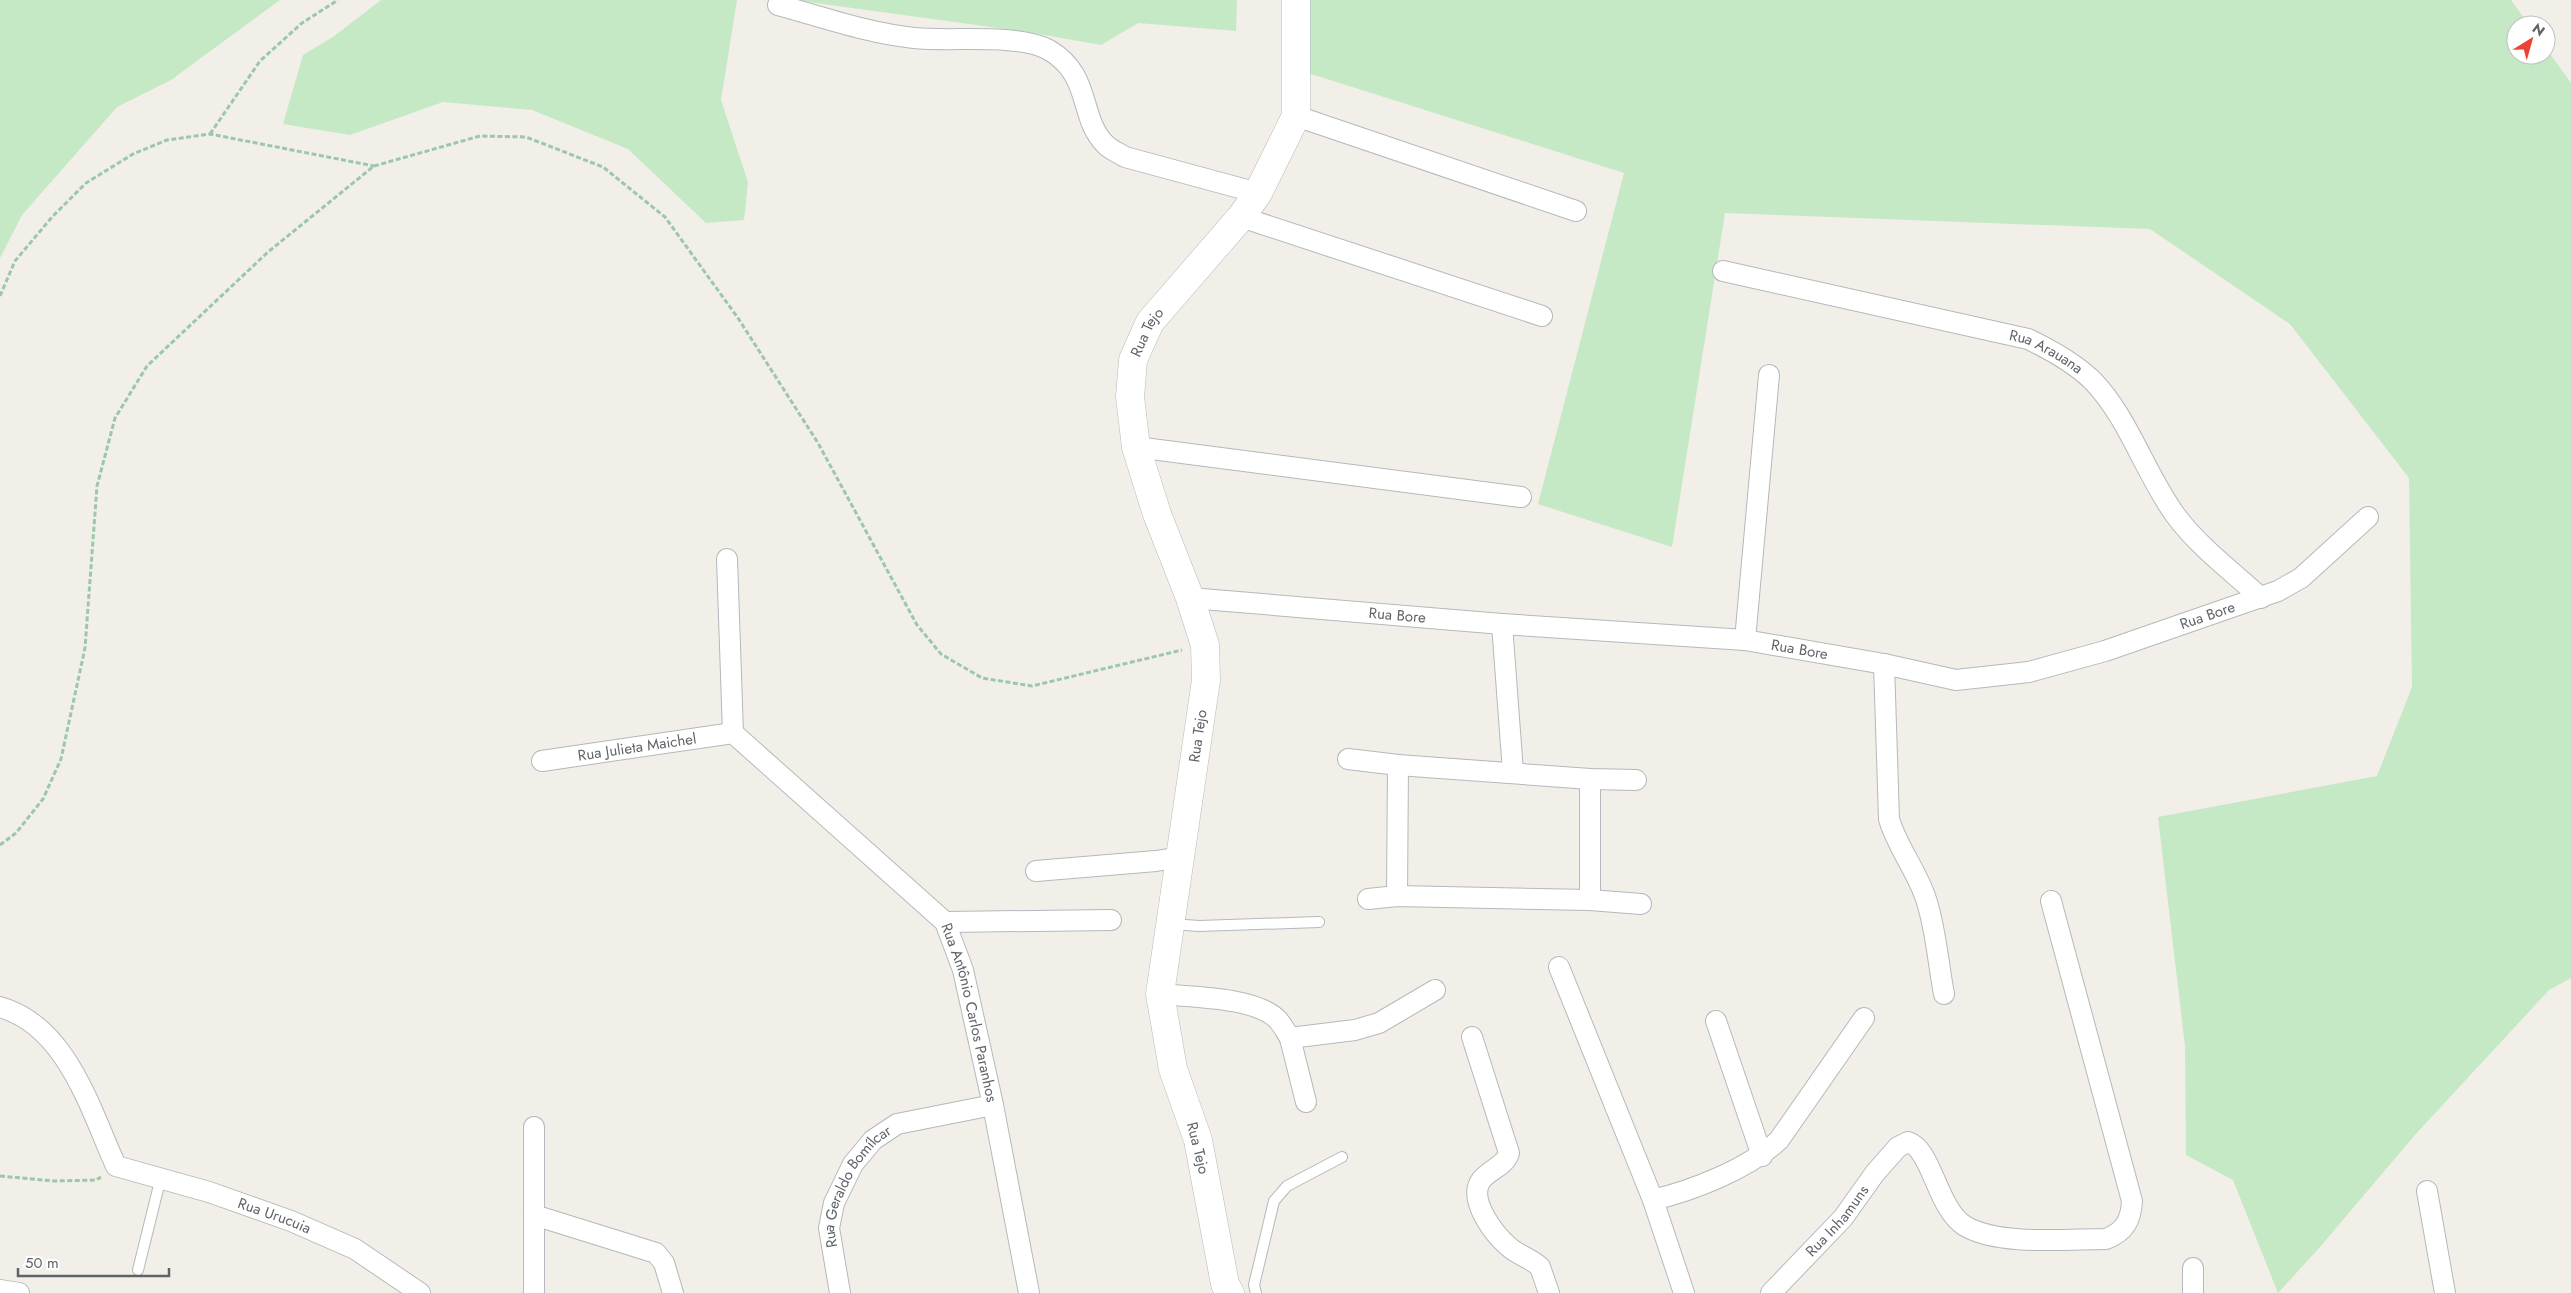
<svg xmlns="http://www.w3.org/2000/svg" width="2571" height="1293" font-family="Jost,sans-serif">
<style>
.green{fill:#c5e8c5}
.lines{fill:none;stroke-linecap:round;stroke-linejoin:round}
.lane-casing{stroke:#b5b8bc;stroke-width:12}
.street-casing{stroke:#b5b8bc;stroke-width:22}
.secondary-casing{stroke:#b6babf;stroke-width:29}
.path{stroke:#9cc7a9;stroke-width:3;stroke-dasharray:5 2.5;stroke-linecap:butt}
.lane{stroke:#fff;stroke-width:10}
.street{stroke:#fff;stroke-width:20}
.secondary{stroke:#fff;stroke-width:28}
.labels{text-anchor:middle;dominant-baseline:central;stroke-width:4;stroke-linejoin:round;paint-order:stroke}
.street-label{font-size:15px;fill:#5f6368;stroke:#fff}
</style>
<rect width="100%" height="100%" fill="#f1efe8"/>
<!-- green -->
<path class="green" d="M0,0H280L171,80L117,107L22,215L0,258Z
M381,0H737L721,100L748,182L744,220L706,223L628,149L532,110L443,102L350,135L283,124L303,55L333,37Z
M794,0H1237L1236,31L1138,23L1101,45L1027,32Z
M1304,0H2511L2529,25H2516V55H2546V48L2571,83V978L2549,990L2414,1136L2320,1247L2278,1293L2233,1180L2186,1155L2185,1046L2158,817L2377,776L2412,687L2409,478L2290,324L2150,229L1725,213L1672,547L1538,504L1624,173L1305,72Z"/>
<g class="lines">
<!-- lane casing -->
<g class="lane-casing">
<path id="lane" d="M1172,924L1199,926L1319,922
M138,1270L161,1177
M1256,1293L1254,1285L1274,1201L1287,1186L1342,1157"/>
</g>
<!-- street casing -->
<g class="street-casing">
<g id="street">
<path d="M778,5C823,17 867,33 914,38C951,42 1018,33 1049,50C1093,76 1078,118 1106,145C1111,150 1119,153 1125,157L1258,193"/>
<path d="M1296,116L1576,211"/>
<path d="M1241,217L1542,316"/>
<path id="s1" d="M1723,271L2028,339C2051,350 2073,362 2092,380C2129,418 2145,474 2176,516C2199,547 2233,572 2261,598"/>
<path d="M1136,447L1521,497"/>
<path d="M727,559L733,733"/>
<path id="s2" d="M1190,598L1502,624L1745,640L1884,664L1956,680L2029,672L2105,651L2278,591L2301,578L2368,517"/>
<path d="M1502,624L1513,772"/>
<path d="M1745,640L1769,375"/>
<path d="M1884,664L1889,819C1897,847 1917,871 1926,899C1936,929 1938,963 1944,994"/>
<path id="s3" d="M733,733L945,922L963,970L993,1105L1029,1293"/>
<path d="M1348,759L1398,765L1590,779L1636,780"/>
<path id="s4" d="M542,761L733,733"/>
<path d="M1036,871L1156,861L1181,857"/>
<path d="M1397,896L1398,765"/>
<path d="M1368,899L1397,896L1590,900V779"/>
<path d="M1590,900L1641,904"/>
<path d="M945,922L1111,920"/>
<path d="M1559,967L1653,1200L1684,1293"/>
<path d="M1160,994C1190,997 1255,997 1277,1019C1282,1024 1286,1032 1290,1038L1355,1030L1379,1023L1435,990"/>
<path id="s5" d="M0,1007C67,1026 90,1109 116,1166L209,1192L291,1221L355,1249L420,1293"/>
<path d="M1716,1021L1762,1156"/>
<path d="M1472,1037L1509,1153C1505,1167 1487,1170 1480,1182C1469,1201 1494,1234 1508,1246C1517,1255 1531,1258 1540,1267L1549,1293"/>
<path d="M1290,1038L1306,1102"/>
<path d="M534,1127V1293"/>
<path d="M2427,1191L2445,1293"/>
<path d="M1653,1200C1694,1190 1748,1169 1779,1140L1864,1018"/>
<path d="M534,1215L656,1253L664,1263L673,1293"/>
<path d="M0,1290L19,1293"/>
<path id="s6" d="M840,1293L829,1228L834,1203L853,1164L873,1140L897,1124L993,1105"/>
<path id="s7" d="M1771,1293L1843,1218L1875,1173L1898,1147L1908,1142C1932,1149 1937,1209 1965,1226C1999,1246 2066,1239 2106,1239C2124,1232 2131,1221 2132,1201L2051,901"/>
<path d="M2193,1293V1268"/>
</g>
</g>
<!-- secondary casing -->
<g class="secondary-casing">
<g id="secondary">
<path id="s8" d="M1230,1293L1225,1284L1198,1140L1173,1069L1160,994L1206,680L1205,645L1190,598L1157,514L1136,447L1130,397L1133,360L1150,322L1241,217L1258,193L1296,116V0"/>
</g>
</g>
<!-- path -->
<path class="path" d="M210,134L260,61L302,23L338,0
M0,296L15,261L52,217L86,183L133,154L167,140L210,134L374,166
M0,845L16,833L43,799L61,759L85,648L97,486L115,418L147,366L268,252L374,166L480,136L526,137L603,167L665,217L738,318L818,443L917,625L941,654L982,678L1032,686L1182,650
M0,1176L54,1181L96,1180L101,1177"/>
<!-- lane -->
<use href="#lane" class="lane"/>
<!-- street -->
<use href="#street" class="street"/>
<!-- secondary -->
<use href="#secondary" class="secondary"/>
</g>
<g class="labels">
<!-- street labels -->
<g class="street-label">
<text stroke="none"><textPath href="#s8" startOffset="989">Rua Tejo</textPath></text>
<text stroke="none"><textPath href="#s1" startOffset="334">Rua Arauana</textPath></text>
<text stroke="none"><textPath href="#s2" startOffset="208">Rua Bore</textPath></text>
<text stroke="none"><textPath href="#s2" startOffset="1032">Rua Bore</textPath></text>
<text stroke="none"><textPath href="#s2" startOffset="612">Rua Bore</textPath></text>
<text stroke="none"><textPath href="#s8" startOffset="569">Rua Tejo</textPath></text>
<text stroke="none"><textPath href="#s4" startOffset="96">Rua Julieta Maichel</textPath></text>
<text stroke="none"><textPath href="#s3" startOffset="378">Rua Antônio Carlos Paranhos</textPath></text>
<text transform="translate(1198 1148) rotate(76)">Rua Tejo</text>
<text stroke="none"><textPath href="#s6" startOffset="116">Rua Geraldo Bomílcar</textPath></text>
<text stroke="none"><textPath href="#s5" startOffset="370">Rua Urucuia</textPath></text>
<text stroke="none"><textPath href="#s7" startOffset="98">Rua Inhamuns</textPath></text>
</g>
</g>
<!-- north arrow -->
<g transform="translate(2531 40) rotate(37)"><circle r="24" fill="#ffffff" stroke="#bfc1c3"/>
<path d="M0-4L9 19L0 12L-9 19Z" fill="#ea4335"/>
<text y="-8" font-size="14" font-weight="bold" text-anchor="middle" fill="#5f6368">N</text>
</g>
<!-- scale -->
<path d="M18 1268v8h151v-8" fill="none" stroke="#5f6368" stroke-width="2.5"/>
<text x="25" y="1268" font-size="15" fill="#5f6368" stroke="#ffffff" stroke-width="4" paint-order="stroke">50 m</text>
</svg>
